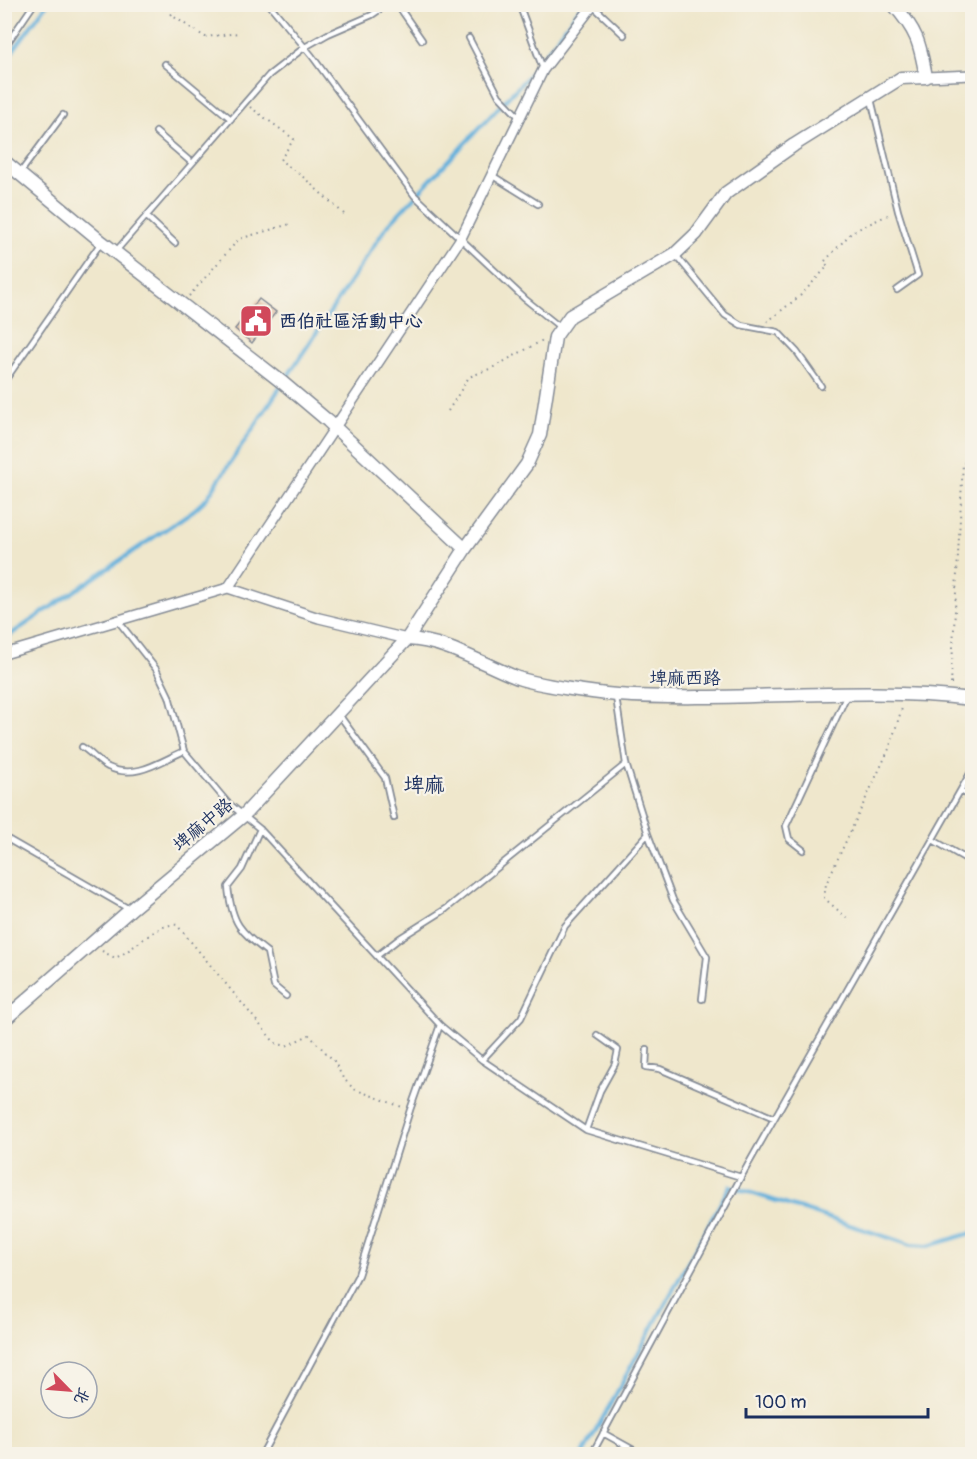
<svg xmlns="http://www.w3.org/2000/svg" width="977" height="1459" font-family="Pangolin,'LXGW WenKai TC',sans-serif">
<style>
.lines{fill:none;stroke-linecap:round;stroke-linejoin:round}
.stream{stroke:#63b0dc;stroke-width:4}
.building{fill:#d79a70}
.service-casing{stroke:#858b95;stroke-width:8}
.minor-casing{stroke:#858b95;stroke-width:12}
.tertiary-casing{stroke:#858b95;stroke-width:15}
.path{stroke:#858b95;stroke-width:2;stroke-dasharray:1.5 4.5;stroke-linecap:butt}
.service{stroke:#fff;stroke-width:4.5}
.minor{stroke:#fff;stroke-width:9}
.tertiary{stroke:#fff;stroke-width:12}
.labels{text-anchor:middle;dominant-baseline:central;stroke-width:4.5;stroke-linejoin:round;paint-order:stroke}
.poi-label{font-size:18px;font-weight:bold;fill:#1b2f5e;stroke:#f7f3e8;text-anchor:start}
.street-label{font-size:18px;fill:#1b2f5e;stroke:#f7f3e8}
.quarter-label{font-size:21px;fill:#1b2f5e;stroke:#f7f3e8}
</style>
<rect width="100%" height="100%" fill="#f7f3e8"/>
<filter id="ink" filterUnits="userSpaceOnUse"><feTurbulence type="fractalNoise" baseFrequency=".0167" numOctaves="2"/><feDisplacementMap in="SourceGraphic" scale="12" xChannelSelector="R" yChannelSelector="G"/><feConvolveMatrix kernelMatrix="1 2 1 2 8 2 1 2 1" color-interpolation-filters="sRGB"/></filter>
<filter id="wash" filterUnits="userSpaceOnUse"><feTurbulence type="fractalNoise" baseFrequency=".008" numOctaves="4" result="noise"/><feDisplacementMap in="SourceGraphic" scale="24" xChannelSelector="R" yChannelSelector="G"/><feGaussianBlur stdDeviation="1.35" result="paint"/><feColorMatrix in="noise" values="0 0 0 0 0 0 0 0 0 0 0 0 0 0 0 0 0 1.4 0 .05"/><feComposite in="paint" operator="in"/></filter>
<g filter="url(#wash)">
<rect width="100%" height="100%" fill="#efe7cc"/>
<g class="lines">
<!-- stream -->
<path class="stream" d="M4,11L9,4
M4,63L47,4
M4,639L194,510L207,498L387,226L531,73L583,4
M583,1454L730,1186L911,1245L928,1246L972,1233"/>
</g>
<g id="blocks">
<!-- building -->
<path class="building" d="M259,299L276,312L252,343L235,329Z"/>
</g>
</g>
<g filter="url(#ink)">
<use href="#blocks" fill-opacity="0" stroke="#858b95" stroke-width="1.5"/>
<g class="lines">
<!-- service casing -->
<g class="service-casing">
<path id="service" d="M269,4L312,56L414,195L525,299L561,328
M397,4L422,40
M519,4L543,69
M593,6L624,35
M469,38L499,96L520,118
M4,48L34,4
M165,64L231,119
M871,99L898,211L918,275L897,290
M156,132L192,163
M20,173L63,115
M493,176L538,204
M146,216L175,243
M116,251L269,75L305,47L328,34L372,15L388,4
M675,254L725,315L741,325L778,332L797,352L821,386
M4,382L100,244
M119,622L156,669L169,696L184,751L227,802L260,829L440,1025L482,1060L586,1130L741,1177
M340,716L385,778L394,818
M82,747C92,753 99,763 108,767C135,780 159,762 184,751
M961,791L972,797
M260,829L242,869L228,887C232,924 240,931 267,952L274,986L286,996
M648,834L673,900L707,957L702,999
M4,837L129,909
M933,840L968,860
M803,850L789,839L786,826L847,695
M378,955L400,938L446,909L626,764
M647,1049L646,1067L660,1069L774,1118
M482,1060L521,1018L565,926L648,834L626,764L616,697
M586,1130L600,1091L615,1064L618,1050L597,1035
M603,1433L641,1454
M262,1454L358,1275L410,1110L440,1025
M592,1454L741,1177L972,770"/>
</g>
<!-- minor casing -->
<g class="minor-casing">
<path id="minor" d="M926,77L972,75
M228,588L461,238L543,70L594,4
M4,654L228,588L319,618L407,639"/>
</g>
<!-- tertiary casing -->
<g class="tertiary-casing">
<path id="tertiary" d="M4,161L102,242L283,383L328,421L465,549
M407,639C445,640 482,664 518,678C538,685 594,693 617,695C735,703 854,685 972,699
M4,1020L130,910L243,816L407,639L465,549L527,464L540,435L555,337L570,316L675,254L696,234L726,193L794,145L901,78L926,77C920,43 917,31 893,4"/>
</g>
<!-- path -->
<path class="path" d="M179,4L171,15L205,37L239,33
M250,107L294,139L280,160L303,177L344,214
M189,296L239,239L290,224
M767,322L801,295L828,266L824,262L852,232L890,214
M448,411L469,377L492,368L543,340
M951,684L963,463L972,461
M847,918L824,898L826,884L889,749L903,705
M102,951L115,958C133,951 159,921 177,925L275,1043L286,1046L309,1035L334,1061L343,1078L354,1089L402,1107"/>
<!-- service -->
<use href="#service" class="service"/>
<!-- minor -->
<use href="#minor" class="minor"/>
<!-- tertiary -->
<use href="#tertiary" class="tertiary"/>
</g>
</g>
<!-- icons -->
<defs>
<g id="civic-square" transform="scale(1.725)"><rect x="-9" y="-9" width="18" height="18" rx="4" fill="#d1495b" stroke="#f7f3e8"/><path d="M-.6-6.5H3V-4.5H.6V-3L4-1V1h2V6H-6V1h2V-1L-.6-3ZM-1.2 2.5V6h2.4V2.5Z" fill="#fff"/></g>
</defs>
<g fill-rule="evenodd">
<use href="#civic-square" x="256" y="321"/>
</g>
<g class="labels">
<!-- poi labels -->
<g class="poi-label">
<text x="279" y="321">西伯社區活動中心</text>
</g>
<!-- street labels -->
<g class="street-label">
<text x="685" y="678">埤麻西路</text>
<text transform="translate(203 825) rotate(-40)">埤麻中路</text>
</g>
<!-- quarter labels -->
<g class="quarter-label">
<text x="424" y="785">埤麻</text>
</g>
</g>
<!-- margin -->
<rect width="977" height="1459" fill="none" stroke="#f7f3e8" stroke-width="24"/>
<!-- north arrow -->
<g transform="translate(69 1390) rotate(115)"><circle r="28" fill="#f7f3e8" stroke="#9fa5b1" stroke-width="1.5"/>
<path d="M0-4.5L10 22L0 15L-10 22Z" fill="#d1495b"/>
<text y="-9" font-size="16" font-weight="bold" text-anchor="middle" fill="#1b2f5e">北</text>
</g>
<!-- scale -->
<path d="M746 1408v9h182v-9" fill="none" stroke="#1b2f5e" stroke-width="3"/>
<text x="755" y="1408" font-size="18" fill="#1b2f5e" stroke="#f7f3e8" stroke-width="4.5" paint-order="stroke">100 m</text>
</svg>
